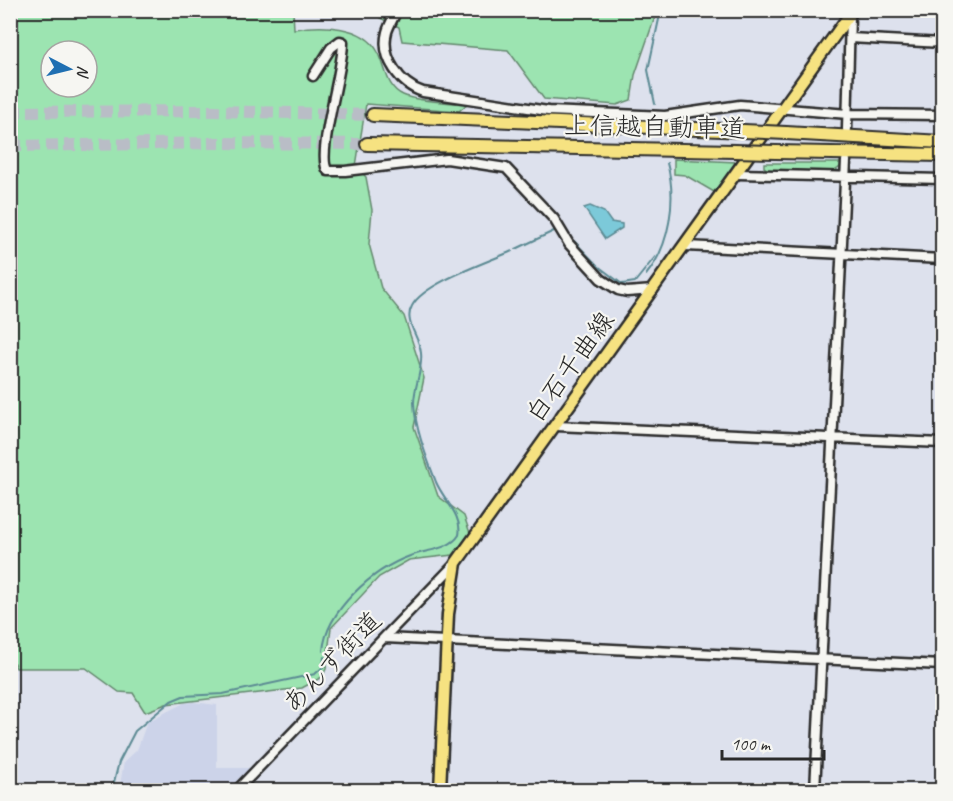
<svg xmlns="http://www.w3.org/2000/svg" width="953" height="801" font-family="Caveat,'Klee One',sans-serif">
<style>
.built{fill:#ccd3e9}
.green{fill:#9ce4b1;stroke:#64886e;stroke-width:1.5;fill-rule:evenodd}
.water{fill:#7bc9d9;stroke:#5b8a93;stroke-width:1.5}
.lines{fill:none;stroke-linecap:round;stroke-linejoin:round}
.stream{stroke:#5b8a93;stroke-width:2}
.highway-tunnel{stroke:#b9bdc6;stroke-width:12;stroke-dasharray:12 6;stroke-linecap:butt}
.minor-casing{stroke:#2b2b2b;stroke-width:13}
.major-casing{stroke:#2b2b2b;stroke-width:15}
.highway-casing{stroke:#2b2b2b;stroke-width:16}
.minor{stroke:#f6f6f2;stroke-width:8}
.major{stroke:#f6e281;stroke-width:10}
.highway{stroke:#f6e281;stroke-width:12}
.highway-bridge-casing{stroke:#2b2b2b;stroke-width:16;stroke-linecap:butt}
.highway-bridge{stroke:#f6e281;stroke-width:12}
.labels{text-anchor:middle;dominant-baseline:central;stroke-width:4.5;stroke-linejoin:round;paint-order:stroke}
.street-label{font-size:26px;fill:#2b2b2b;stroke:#f6f6f2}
</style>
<rect width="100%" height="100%" fill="#dde1ed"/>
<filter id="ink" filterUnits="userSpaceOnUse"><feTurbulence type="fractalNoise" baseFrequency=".0167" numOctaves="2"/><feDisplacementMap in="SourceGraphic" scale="12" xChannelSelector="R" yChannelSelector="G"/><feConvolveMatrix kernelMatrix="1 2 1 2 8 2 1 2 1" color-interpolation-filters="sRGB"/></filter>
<g filter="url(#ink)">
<!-- built -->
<path class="built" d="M193,702L217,705V768H253L231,790H119L124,762L137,750L147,722L184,703Z"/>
<!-- green -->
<path class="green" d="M384,10L657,11L635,75L631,100L617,105L544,99L508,50L402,41L399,27L380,18Z
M11,11H293L294,29C320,25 363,24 378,52C386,66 386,88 403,95C418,102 450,102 467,104L459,111L366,104L356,166L366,177L372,210L369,244L381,288L404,316L424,378L414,427L438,496L464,516L470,533L453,555L409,560L379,577L331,628L326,669L322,677L302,688L166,704L145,712L133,693L119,692L86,668H16L11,657ZM51,51H87V87H51Z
M674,159L736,162L714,192L685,175L674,174Z
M764,163H841L840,167L832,173L771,172L764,167Z"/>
<!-- water -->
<path class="water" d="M590,206L604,212L611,222L622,224V228L605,239L584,208Z"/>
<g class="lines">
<!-- stream -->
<path class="stream" d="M655,104L648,70L661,10
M574,241L598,266L622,284L635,282L655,257
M516,249L556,230
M646,275C670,246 677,199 667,163
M323,651C326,610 374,569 410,556C425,550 450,550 459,535C463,516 443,499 436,482C427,458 415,429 414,403C414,386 423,370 421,353C420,337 403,322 412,306C424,283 488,262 512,251
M112,790L119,762L135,731L171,701L183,696L223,694L315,674L323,667L324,657"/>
<!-- highway-tunnel -->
<path class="highway-tunnel" d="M10,112L214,111L373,115
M10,146L215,143L367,144"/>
<!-- minor casing -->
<g class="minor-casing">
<path id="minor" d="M397,10C394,17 389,25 387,32C380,58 401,85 423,92L548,111L665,116L740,105L848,114L942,115
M850,38L942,43
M313,76L331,48L340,41L343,42C344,68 315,157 328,171H345L447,159L506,168L554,219L569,244L601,279L618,290L627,292L653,290
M847,129L850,15
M737,174L942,179
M686,246L942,259
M556,426L942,443
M385,638L942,665
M237,790L456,563
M815,790L846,161"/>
</g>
<!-- major casing -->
<g class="major-casing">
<path id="major" d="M440,790L448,614L456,563L853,10"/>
</g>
<!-- highway casing -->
<g class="highway-casing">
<path id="highway" d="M373,115L744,131
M786,133L942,142
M367,144L735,151
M776,152L942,155"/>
</g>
<!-- minor -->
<use href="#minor" class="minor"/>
<!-- major -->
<use href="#major" class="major"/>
<!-- highway -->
<use href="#highway" class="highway"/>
<!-- highway-bridge casing -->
<g class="highway-bridge-casing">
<path id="highway-bridge" d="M744,131L786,133
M735,151L776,152"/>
</g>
<!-- highway-bridge -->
<use href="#highway-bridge" class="highway-bridge"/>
</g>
</g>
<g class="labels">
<!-- street labels -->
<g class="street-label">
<text transform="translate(655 127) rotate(1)">上信越自動車道</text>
<text transform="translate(570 367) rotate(-54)">白石千曲線</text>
<text transform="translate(332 662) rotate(-46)">あんず街道</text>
</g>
</g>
<!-- margin -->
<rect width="953" height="801" fill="none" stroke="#f6f6f2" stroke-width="36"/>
<rect x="18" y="18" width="917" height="765" fill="none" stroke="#2b2b2b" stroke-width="2" filter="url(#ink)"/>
<!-- north arrow -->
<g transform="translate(69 69) rotate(97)"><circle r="28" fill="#f6f6f2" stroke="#a5a5a2" stroke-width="1.5"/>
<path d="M0-4.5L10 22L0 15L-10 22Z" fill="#1f6fb2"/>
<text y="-9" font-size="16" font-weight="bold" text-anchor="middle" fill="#2b2b2b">N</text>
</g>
<!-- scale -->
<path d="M722 750v9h102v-9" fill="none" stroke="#2b2b2b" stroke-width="3"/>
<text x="731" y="750" font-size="18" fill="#2b2b2b" stroke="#f6f6f2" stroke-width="4.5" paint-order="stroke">100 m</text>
</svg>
